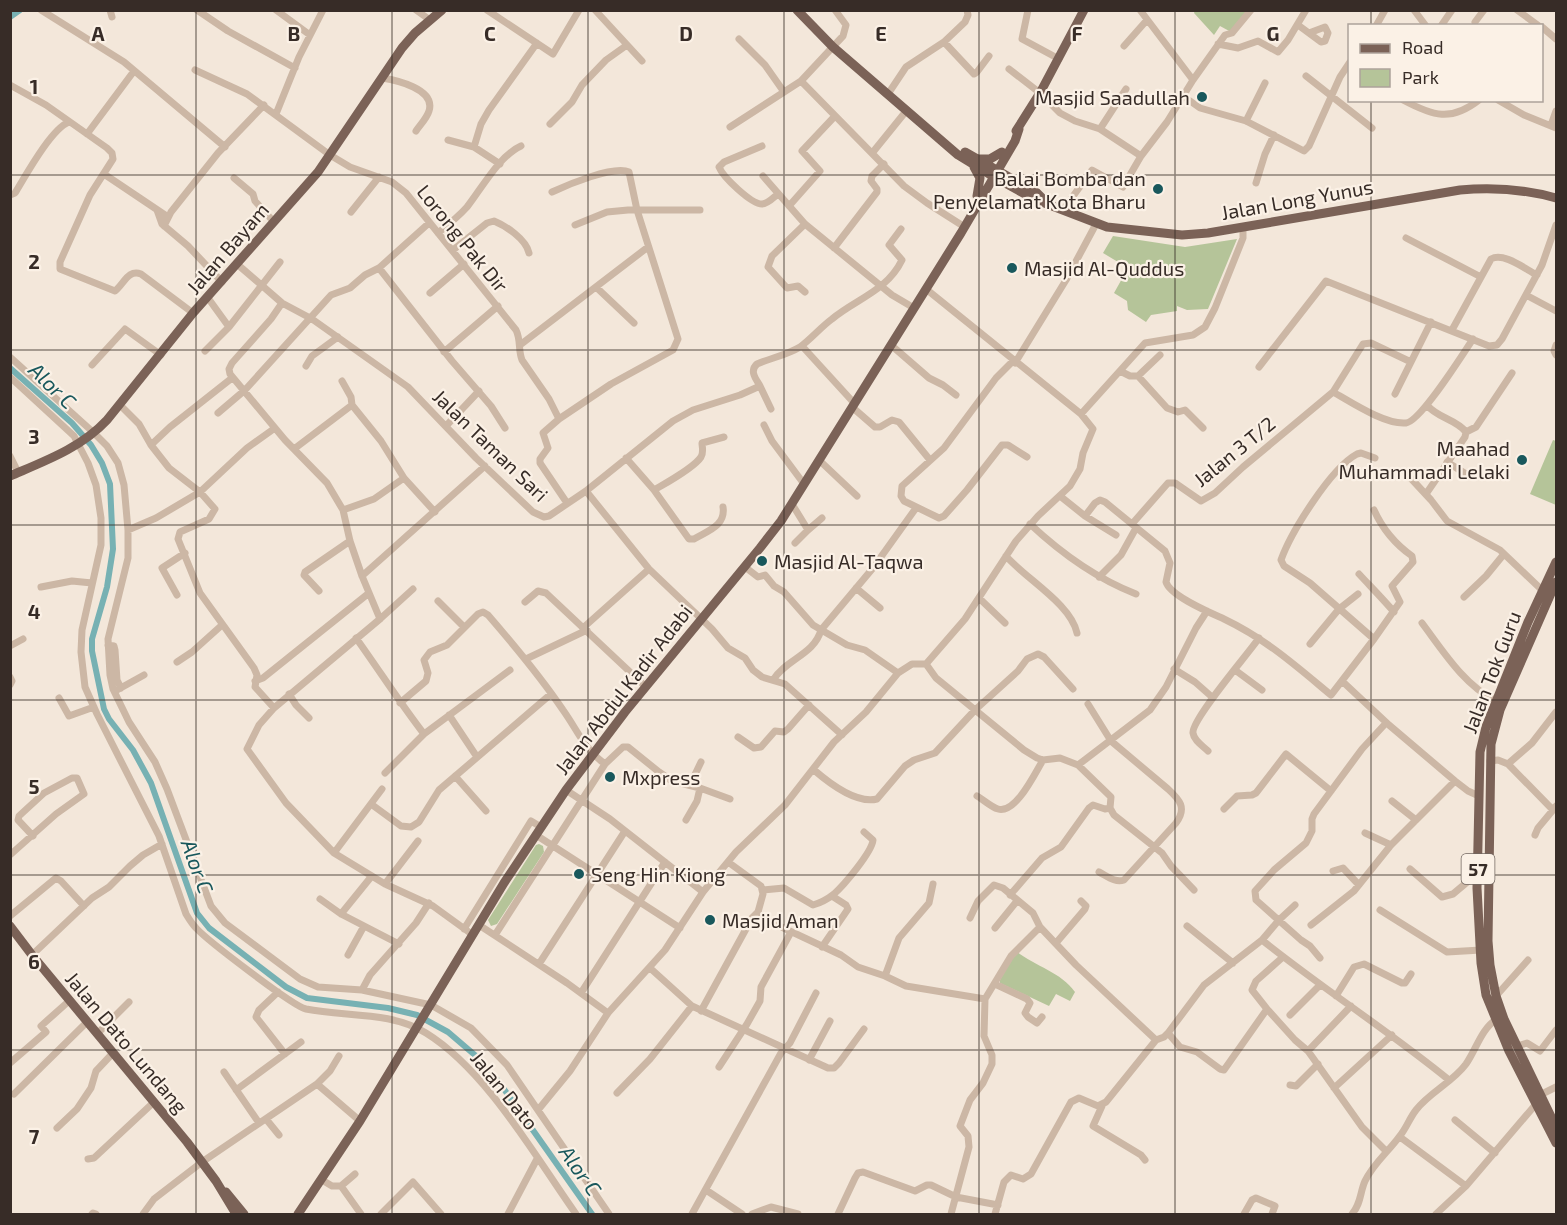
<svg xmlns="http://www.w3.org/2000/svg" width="1567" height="1225" font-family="'Exo 2',sans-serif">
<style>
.green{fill:#b5c499}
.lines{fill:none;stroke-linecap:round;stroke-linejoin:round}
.canal{stroke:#77b1b3;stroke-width:6}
.minor{stroke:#ccb7a5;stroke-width:7}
.major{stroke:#7b6257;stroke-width:9}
.grid{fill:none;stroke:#372c27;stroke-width:1.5;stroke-opacity:0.55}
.poi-dot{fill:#19585c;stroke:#fbf1e6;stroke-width:2}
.labels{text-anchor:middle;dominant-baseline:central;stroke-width:4.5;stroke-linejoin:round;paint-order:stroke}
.shield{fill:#fbf1e6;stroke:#726760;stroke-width:1.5}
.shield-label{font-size:18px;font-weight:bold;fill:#372c27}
.poi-label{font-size:20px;fill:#372c27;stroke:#fbf1e6;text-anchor:start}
.street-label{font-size:20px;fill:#372c27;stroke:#fbf1e6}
.water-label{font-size:21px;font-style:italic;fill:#19585c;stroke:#fbf1e6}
.grid-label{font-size:20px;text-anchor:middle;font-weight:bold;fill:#372c27;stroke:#fbf1e6;stroke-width:4.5;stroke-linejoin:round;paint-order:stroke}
</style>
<rect width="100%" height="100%" fill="#f3e7da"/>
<!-- green -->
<path class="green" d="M1195,10L1250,11L1231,32L1220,26L1214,35L1194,13Z
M1113,236L1185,247L1237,239L1208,309L1187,310L1177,306V311L1151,315L1146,322L1128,310L1127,301L1114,293L1128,268L1103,253Z
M1553,440L1556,441V505L1530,494Z
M539,844L543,846L544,852L497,924L491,926L488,920L536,845Z
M1016,951C1036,967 1061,972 1075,992L1070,1001L1056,994L1049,1006L1000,983V980Z"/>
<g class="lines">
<!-- canal -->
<path class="canal" d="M10,17L20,10
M10,368L72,423L91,445L102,463L110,484L113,549L107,587L92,639V651L104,709L109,719L133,750L151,783L197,913L209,928L286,987L307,998L388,1008L417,1015L448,1032L476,1056L499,1082L592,1214"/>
<!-- minor -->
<path class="minor" d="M41,10L124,62L225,147
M110,10L112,17
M197,10L228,31L295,68
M276,10L310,35
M416,10L430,20
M487,10L553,54L579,10
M595,10L642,61
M1028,10L1022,39L1059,59
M1140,10L1193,80
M1414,10L1426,26
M1517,10L1539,26
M1475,22L1484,10
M1298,25L1321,42L1325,41L1328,33L1325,27L1309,33
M1376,26L1385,10
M1441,26L1452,10
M1542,27L1556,39
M739,39L765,65L784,92
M944,42L974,74L977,72L989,56
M1218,44L1238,48L1258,41L1278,52L1288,40L1306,10
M1124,46L1147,20
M1009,69L1040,93L1060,113L1075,121L1100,129L1141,156
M195,70L247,94L330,155L350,167L392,182L406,193L516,330C521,340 518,350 522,360L549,399L559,419
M1306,76L1372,128
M382,78C396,80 436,89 429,111C427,118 420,125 416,131
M801,81L904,186L927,203L960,224
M10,85L46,105L107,148L112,153L113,159L90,195L60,262V269L115,291C124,284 128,269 141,274L193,313
M888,94L906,67L944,42L965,22L968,15L967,10
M1183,96L1200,108L1246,121L1304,151L1309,146L1340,77L1350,62
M1403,100C1433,116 1451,122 1479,100
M1498,100L1524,115L1556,128
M276,114L299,57L323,10
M1246,121L1265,83
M550,124L572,102L582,85L606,60L627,45
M1551,125L1556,111
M730,127L801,81L843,36L846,25L835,10
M1100,129L1126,89
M87,134L134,71
M448,140L474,147L500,164
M762,146L724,162L719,167C723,177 751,204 762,204C768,204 774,197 778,194
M474,147L481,124L489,110L537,43
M873,152L907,110
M104,174L168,217
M763,176L805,224L892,295L914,308
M234,178L253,194L255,201L274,222
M1256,183L1265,154L1274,135
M552,192C567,185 614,165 629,172L637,210L678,339L673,350L611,384L559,419L543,433L548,448L540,459V463L567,503
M10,195L15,193C26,175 51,129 69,122
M789,206L820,171L802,151L835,116
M157,210L162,224L188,246L222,282
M1063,210L1092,170L1123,187L1141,156L1167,122L1193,80L1225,35L1232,33L1251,10
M351,212L379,177
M575,225L607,212L628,210H700
M164,226L171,212L218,153L264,105
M438,233C448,225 459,216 467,207C482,188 499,156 521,146
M1406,238L1481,277
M834,248L877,192V189L871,181L872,176L884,164
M453,250L487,223L494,221C506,226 526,239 529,253
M237,264L282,303L312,319L408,387L476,458L533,512L544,517L549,516L586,491L673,421L693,410L740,395L760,386C756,379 749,371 757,364C771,358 787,355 800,347C811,339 821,327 832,319C856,299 887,291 902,260L889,245L901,229
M379,268L452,361L491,406L505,428
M597,288L634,323
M926,289L1081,414L1145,343L1193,335L1205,327L1215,308L1243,238V227
M805,292L798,286L787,288L768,267L772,256L805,224
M430,293L464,264
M1526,295L1556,311
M208,298L229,327
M282,303L271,319L232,363L229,369L230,374L285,440L327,483L343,510L350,541L362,576L380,619
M1452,330L1491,259C1504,252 1525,269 1537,275
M520,345L648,247
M891,345L929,378L943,385L956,395
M1556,345L1554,351L1556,355
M802,346L854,403
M205,351L229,327L280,262
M444,352L498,306
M10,357L94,433L107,446L118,463L124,485L128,530V558L108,639L110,675L113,689L129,722L155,762L167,789L211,906L225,923L300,979L318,987L362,990L431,1005L471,1028L507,1065L609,1214
M1013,361L996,378L944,448L902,486L901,496L904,501L939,518L944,516L967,490L1002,445H1008L1027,457
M1015,363L1066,280L1096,224
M92,365L125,329L161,355
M306,366L312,356L338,337
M1259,367L1326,281L1489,346L1497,345L1502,339L1542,265L1556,225
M1120,371L1130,376H1138L1160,355
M1138,376L1167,408L1178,412L1185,410L1203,428
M10,377L74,436L88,463L96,485L101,518V545L82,630L81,652L85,687L97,714L159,836L186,914C189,919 192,924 196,928C208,941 293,1006 306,1009C345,1017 390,1011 426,1033C486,1070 535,1156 576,1214
M342,381L351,397L352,405L381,441L404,478L435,512
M760,386L771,409
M1333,392C1351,402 1385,425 1406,423C1421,421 1462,355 1473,339
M1395,394L1411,362
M120,405L139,424L151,445L169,468L200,492L215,509L209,519L180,532L178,539L200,593L254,668L257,675L255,687L274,708
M1427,405C1437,418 1456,419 1466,432
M852,407L875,427H880L892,420L899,422L930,460
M218,413L245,390L331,295L350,288L365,275L379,268L429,223
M764,425L772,441L804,484
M446,426L479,391
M151,445L170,427L232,378
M294,449L352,405
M10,456L18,472
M626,458L654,490L689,539H694C707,531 726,526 723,507
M819,460L857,496
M1447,462L1466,474
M1405,472L1431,500L1447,521L1500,550L1543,591
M654,490C666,483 694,468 701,457C704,452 702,447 702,443L724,437
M586,491L649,569L712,629L728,648L745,658L753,670L762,677L785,684L842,735
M1426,494L1465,437L1466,432L1476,427L1512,373
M1060,496L1085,516L1116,535
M792,504L808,530L822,518
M343,510L374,499L404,478
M1085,516L1095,503L1100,500L1105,502L1165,551L1170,563L1166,582C1170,596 1211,613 1224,619C1266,639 1296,666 1331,695L1374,639L1400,602L1392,586L1413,562L1412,556C1395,544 1383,530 1374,510
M1030,524C1062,554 1095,578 1136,594
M1132,524L1168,483H1175L1201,501L1215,493L1243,467L1333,392L1363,344L1371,343L1411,362L1431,322
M128,530L156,518L200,492L247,448L275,428
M795,543L808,530
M1006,556C1026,579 1071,604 1077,633
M745,567L758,577L765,575L774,586L784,592L813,625L847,645L865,650L898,673
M1359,574C1371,587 1383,599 1394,612
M362,576L485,466
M1099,577L1121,555L1136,528
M41,587L72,581L92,583
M856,588L880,608
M413,589L380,619L274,708L259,725L247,749L286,803L334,853L385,884L433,906L473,935
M319,591L304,575L305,572L350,541
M177,595L162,568L185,553
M1464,597L1486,576L1504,554
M979,598L1005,623
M438,601L464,627
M525,602L538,591L546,593L646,687
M1422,623C1443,651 1464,685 1496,701
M584,627L649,569
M356,638C379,670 400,703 424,734
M1374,639L1310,583L1284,566L1281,560C1291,532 1331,468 1357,454L1361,453L1375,458
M1310,644L1339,609L1358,594
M108,645L114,646L115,650L117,680L121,688
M10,646L23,639
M526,659L587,630
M177,662L192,652L222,625
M926,664L936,678L1024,750L1037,758L1043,760L1060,758L1078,765L1150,710L1166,687L1196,628L1207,611
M1174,669L1195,682L1212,697
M1235,670L1262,690
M10,677L12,681L10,685
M773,680C786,659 814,655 821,630L873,568L916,508
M255,681L263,678L369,593
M1342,681L1389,725L1455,781L1468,791L1479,796
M117,690L144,675
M289,694L296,705L309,718
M59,698L69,716L94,707
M400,703L426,681L428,673L424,660L430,652L447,645L478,614L483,612L488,615C514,645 540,676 563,710C578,731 584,749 605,764
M1088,704L1111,741L1168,789C1180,800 1187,808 1176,823L1124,880C1115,883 1107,876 1099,872
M449,715L477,757
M738,737L754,748L761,747L775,731L784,732L788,729L809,705
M1208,751C1203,746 1194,741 1193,733C1191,720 1248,654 1259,638
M1490,761L1498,760L1508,764L1532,743L1556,712
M1508,764L1553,810L1556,806
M1078,765L1111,797L1110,808L1114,815L1162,853L1171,866L1194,890
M814,770C829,783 856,804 877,799L905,766L914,760L935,753L975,710L1018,671L1027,659L1038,654L1044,657L1073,689
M385,773L424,734L510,670
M455,776L486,811
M690,785L701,762
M566,790L610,819L703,892
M977,796C984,800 991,807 998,809C1016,814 1035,773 1043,760
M1392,801L1416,820
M371,804L401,826L411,827L419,822L439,790L551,694
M1224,809L1237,796L1252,795L1256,793L1286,754L1331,791
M686,820L697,801L700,788
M1365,833L1391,845
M536,835L680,928
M1535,835L1538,828L1553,810
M334,853L382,789
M10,855L56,814L84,794L77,778H72L44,793L19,816L18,820L33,836
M728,862L761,886L763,894L758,912L762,918L841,955L858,967L885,976L906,986L985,999L1011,956L1040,927
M1410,869L1442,897L1453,894L1478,873
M1333,871L1343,868L1359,885
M385,884L418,841
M763,890L784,888L813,905C820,903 829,898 834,894C844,885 872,852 873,840L864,832
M1010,895L1042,858L1061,847L1089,808L1093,805L1105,809L1110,808
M320,899L341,914L399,944
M1380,910L1447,952L1481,950
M341,914L371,877
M10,916L56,878L61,881L84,906
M970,918L978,901L994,885L1003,888L1033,913L1040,927L1076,965L1156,1040
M479,925L567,983L608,1013
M1311,925L1354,891L1391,845L1455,781
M1187,926L1233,963
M995,928L1017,901
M464,929L531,821L541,827
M495,935L605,764L623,747H628L659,772L672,781L700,788L730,799
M1262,940C1323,989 1389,1031 1449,1080
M1056,943L1085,909L1086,906L1081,901
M822,947L848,909L846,905L832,896
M32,955L92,898L109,887L130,866L143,855L162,844
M348,955L364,926
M1283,957L1256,981L1252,990L1267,1009L1295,1040L1308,1051L1362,1127L1386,1151
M1320,958L1310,946L1301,940L1256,900L1255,891L1274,870L1306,843L1312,831V819L1314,814L1362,749L1386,723
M539,964L625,831
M650,968L692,1006L828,1068H834L839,1063L864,1029
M885,976L899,938L929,903L933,884
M995,984L1027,999L1030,1003L1025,1013L1028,1017L1037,1023L1042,1017
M362,990L370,975L416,923L429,903
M278,992L259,1010L256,1017L285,1054
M581,993L665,862
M1336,996L1354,967L1364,964L1402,983H1405L1411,974
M1496,996L1528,960
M701,1011L752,918L758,912
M1290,1015L1320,985
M1168,1033L1180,1047L1197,1052L1220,1069L1224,1070L1267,1009
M97,1034L129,1002
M1517,1046L1527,1043L1540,1051L1556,1030
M1308,1051L1351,1006
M809,1060L830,1021
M10,1063L46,1032L41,1026L69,1001
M719,1067L747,1024L760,1001L761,987L791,932
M224,1072L259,1123
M317,1084L360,1121
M1290,1085L1296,1086L1318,1064
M1334,1088L1392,1035
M236,1090L301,1042
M617,1093L650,1059L692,1006
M14,1094L87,1022
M1540,1095L1556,1087
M1102,1106L1093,1126L1141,1155L1145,1160
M538,1110L570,1071L608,1013L665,950L703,892L736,852L785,805L834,742L866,712L898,673L912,664H926L965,619L1016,541L1038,516L1070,486L1080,469L1083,453L1093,429L1081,414
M266,1119L279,1135
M1455,1120L1495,1153
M57,1128L77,1109L91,1088L96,1071L113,1053
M1400,1137L1466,1186
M88,1159L94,1158L154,1102
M322,1180L332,1186H341L361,1214
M341,1186L355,1174
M706,1190L742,1214
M92,1214L93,1213L96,1214
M143,1214L154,1199L202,1162L317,1084L330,1071L339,1056
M381,1214L413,1182L441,1214
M508,1214L537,1159
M692,1214L781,1053L790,1043L816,993
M752,1214L771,1207L798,1214
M838,1214L855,1178L858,1173L863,1172L915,1191L927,1185H931L956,1197L998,1205
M951,1214L969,1147L968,1136L960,1126L970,1100L983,1083L992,1064V1055L984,1036L985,999
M995,1214L1004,1182L1011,1175L1023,1179L1031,1174L1071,1102L1079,1098L1098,1106L1106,1102L1156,1040L1164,1037L1168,1033L1204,985L1262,940L1279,920L1295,905
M1244,1214L1252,1200L1256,1198L1275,1206L1272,1214
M1352,1214C1361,1204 1360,1192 1365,1181C1373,1164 1388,1152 1399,1137C1406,1129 1409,1119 1416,1110C1430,1092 1453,1082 1466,1064C1477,1048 1481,1029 1497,1019
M1436,1214L1466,1186L1536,1104"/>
<!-- major -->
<path class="major" d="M797,10L833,47L958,155L989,174L1034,199L1107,227L1182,235L1208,233L1460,190C1493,187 1524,189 1556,198
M1016,131L1040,93L1084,10
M965,152L1037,193L1045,201
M979,159H990L1002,152
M974,167L980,178L977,196
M10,476C45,461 81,448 107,420L193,313L318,172L402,48L415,33L442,10
M1556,562L1528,622L1486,727L1480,752L1477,888L1481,963L1486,995L1509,1051L1556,1143
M1556,582L1500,710L1491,744L1488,941L1490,965L1496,996L1504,1019L1556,1127
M10,926L32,955L187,1142L216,1181L236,1214
M226,1192L244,1214
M298,1214L360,1121L504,883L566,790L625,712L760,548L781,521L961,233L1015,141L1019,129"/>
</g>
<!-- grid -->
<path class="grid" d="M196,10V1214M392,10V1214M588,10V1214M784,10V1214M979,10V1214M1175,10V1214M1371,10V26M1371,100V1214M10,175H1556M10,350H1556M10,525H1556M10,700H1556M10,875H1556M10,1050H1556"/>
<!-- markers -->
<g class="poi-dot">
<circle cx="1202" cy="97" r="6"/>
<circle cx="1158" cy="189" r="6"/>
<circle cx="1012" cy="268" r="6"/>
<circle cx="1522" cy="460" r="6"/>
<circle cx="762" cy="561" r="6"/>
<circle cx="610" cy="777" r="6"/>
<circle cx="579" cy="874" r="6"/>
<circle cx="710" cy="920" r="6"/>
</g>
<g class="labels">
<!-- shield labels -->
<rect class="shield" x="1461.5" y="854" width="33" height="30" rx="4.5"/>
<g class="shield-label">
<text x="1478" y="869">57</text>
</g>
<!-- poi labels -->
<g class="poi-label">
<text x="1190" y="97" text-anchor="end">Masjid Saadullah</text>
<text x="1146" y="178" text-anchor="end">Balai Bomba dan<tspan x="1146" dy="23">Penyelamat Kota Bharu</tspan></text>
<text x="1024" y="268">Masjid Al-Quddus</text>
<text x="1510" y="448" text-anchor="end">Maahad<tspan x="1510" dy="23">Muhammadi Lelaki</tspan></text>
<text x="774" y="561">Masjid Al-Taqwa</text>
<text x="622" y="777">Mxpress</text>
<text x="591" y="874">Seng Hin Kiong</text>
<text x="722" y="920">Masjid Aman</text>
</g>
<!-- street labels -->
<g class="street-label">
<text transform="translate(1297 199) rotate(-10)">Jalan Long Yunus</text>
<text transform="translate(463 238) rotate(51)">Lorong Pak Dir</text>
<text transform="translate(227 248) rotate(-49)">Jalan Bayam</text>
<text transform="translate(491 445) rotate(44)">Jalan Taman Sari</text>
<text transform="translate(1234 451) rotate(-39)">Jalan 3 T/2</text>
<text transform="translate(1491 672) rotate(-69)">Jalan Tok Guru</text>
<text transform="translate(623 689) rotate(-52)">Jalan Abdul Kadir Adabi</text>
<text transform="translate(127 1042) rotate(50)">Jalan Dato Lundang</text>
<text transform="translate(505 1090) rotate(51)">Jalan Dato</text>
</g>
<!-- water labels -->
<g class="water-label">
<text transform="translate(53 385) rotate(44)">Alor C</text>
<text transform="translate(198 866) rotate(70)">Alor C</text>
<text transform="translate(581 1170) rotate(55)">Alor C</text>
</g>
</g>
<g class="grid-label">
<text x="98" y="41">A</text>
<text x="294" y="41">B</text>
<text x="490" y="41">C</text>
<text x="686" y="41">D</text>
<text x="881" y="41">E</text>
<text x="1077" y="41">F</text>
<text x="1273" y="41">G</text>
<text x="34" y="94">1</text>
<text x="34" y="269">2</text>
<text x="34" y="444">3</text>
<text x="34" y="619">4</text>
<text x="34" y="794">5</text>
<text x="34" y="969">6</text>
<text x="34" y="1144">7</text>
</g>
<!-- border -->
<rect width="1567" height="1225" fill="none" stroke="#372c27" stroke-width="24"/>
<!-- legend -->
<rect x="1348" y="24" width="195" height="78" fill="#fbf1e6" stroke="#ada29a" stroke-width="1.5"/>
<rect x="1360" y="44" width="30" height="9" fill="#7b6257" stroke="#ada29a" stroke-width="1.5"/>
<text x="1402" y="54" font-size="18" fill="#372c27">Road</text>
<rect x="1360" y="69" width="30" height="18" fill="#b5c499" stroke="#ada29a" stroke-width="1.5"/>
<text x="1402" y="84" font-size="18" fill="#372c27">Park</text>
</svg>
